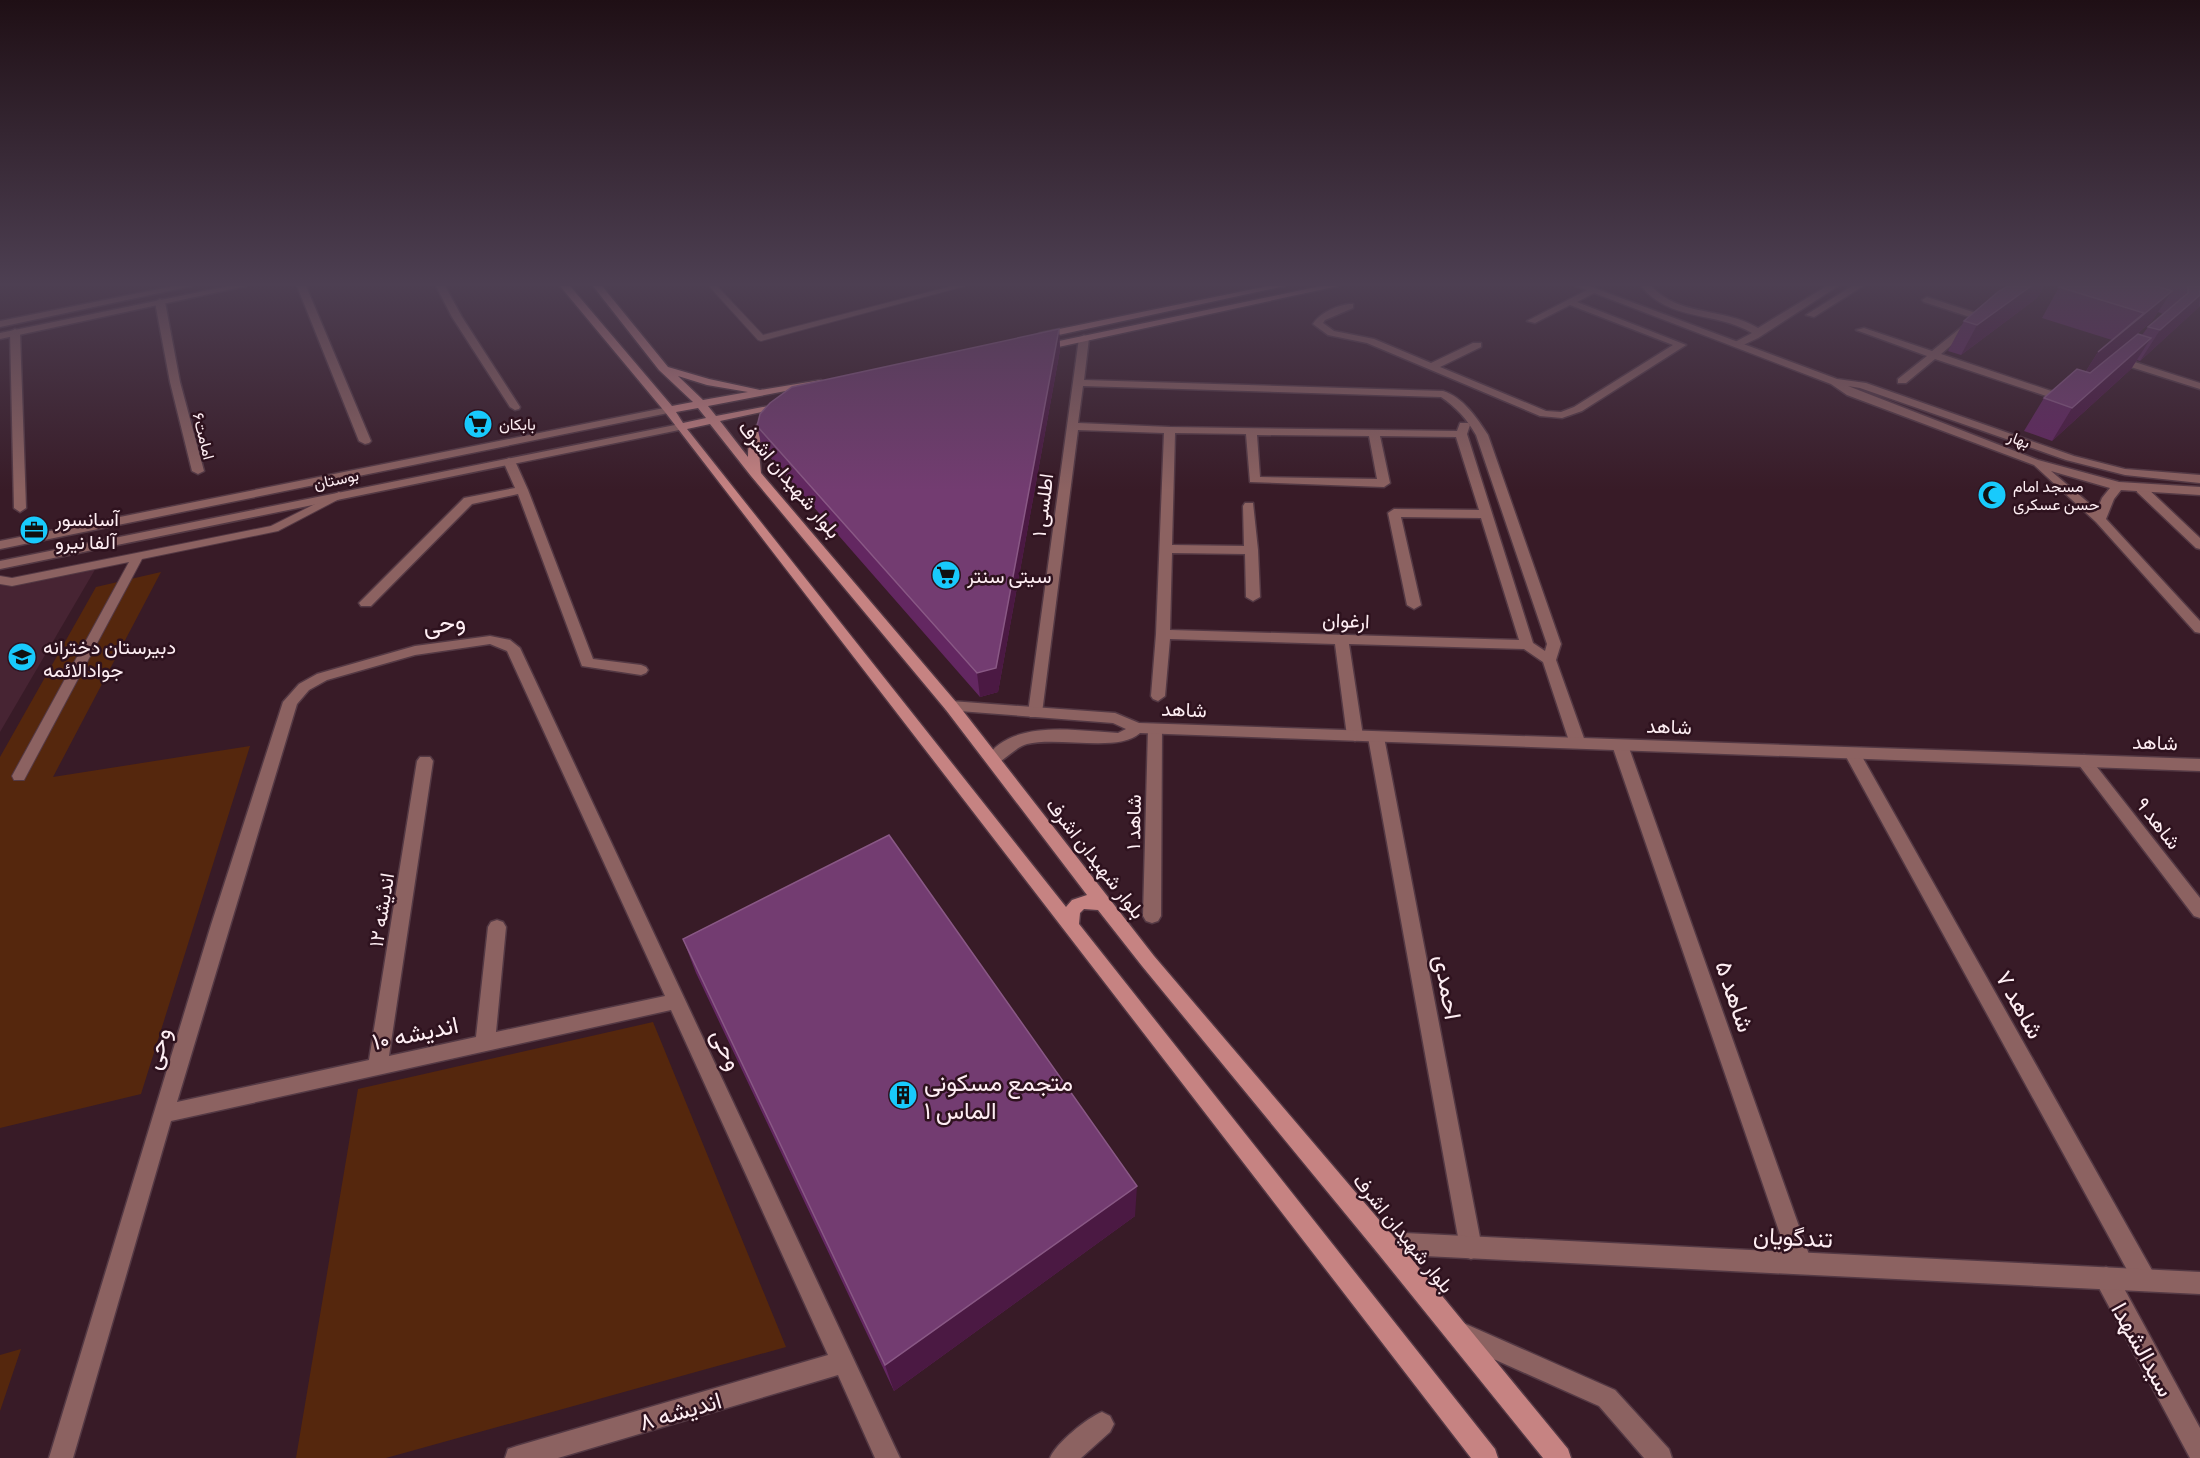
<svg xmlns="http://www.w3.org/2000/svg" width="2200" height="1458" font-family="Manrope,Vazirmatn,sans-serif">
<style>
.built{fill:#472433}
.green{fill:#55270d}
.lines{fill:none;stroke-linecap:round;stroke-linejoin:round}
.service-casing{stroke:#543944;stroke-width:2}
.minor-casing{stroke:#543944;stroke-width:3}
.tertiary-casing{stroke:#543944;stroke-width:3}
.secondary-casing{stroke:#543944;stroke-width:3}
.service{fill:#8c6261;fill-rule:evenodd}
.minor{fill:#8c6261;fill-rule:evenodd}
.tertiary{fill:#8c6261;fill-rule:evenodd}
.secondary{fill:#c68382;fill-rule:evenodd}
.wall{fill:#632761;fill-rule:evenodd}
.shaded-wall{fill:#4b1943}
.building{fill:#733c71;stroke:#895885;stroke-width:1.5}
.labels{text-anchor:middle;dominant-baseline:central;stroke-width:5;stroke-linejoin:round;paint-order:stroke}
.far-poi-label{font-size:16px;fill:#feeef3;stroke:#2e121e;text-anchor:start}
.far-street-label{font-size:16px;fill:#feeef3;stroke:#2e121e}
.street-label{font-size:20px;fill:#feeef3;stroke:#2e121e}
.poi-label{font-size:20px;fill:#feeef3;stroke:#2e121e;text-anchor:start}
.near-street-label{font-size:24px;fill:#feeef3;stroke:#2e121e}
.near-poi-label{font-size:24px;fill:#feeef3;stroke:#2e121e;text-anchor:start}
</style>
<rect width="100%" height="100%" fill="#381b27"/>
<!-- built -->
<path class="built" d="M100,561L0,732V582Z"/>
<!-- green -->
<path class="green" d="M161,572L53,777L250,746L141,1094L0,1128V757L96,587Z
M653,1022L786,1347L386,1458H296L358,1089Z
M21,1349L0,1411V1355Z"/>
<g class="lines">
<!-- service casing -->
<g class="service-casing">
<path id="service" d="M709,286H717L763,335L952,286H965L761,341L758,340Z
M339,492L344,495L343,497L278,531L142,559L24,780H14L12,776L129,562L12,586L0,584V576L12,578L271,526Z"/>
</g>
<!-- minor casing -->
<g class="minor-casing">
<path id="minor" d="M297,286H306L371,441L369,443L365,444L359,441Z
M436,286H445L462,317L520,407L519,409L515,410L510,407L452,317Z
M1641,286H1651C1679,317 1724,307 1758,328L1827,286H1838L1758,338L1739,347L1734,344L1735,342L1752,333C1716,311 1670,322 1641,286Z
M1852,286H1863L1814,317L1806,315Z
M1593,287L1598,290L1596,292L1577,302L1686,345L1582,411L1562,418L1540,416L1367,343L1328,335L1313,324C1319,313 1341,303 1353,304V308L1325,320L1323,323L1334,331L1374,339L1431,363L1473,343H1481V347L1440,367L1546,411L1561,412L1574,407L1673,345L1570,305L1535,323L1527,321Z
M1927,297L1982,315L1984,317L1976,319L1924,302L1922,300Z
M160,299L165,302L180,382L204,471L198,474L192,471L170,382L155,302Z
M1968,322L1976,324L1941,354L2072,398V402H2064L1935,359L1906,383H1898V379L1927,356L1856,330L1864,328L1932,351Z
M15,329L20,332L26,508L20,512L14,508L10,332Z
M1084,335L1089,338L1084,380L1443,391C1463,397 1477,418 1488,435L1561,644L1556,660L1586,744L1583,748H1573L1570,744L1543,662L1524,649L1349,644L1363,736L1355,741L1347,736L1335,644L1170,639L1165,696L1158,701L1153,699L1151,696L1156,634L1164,433L1078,430L1042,713L1040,717H1030L1028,713L1079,338ZM1083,386L1441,397C1456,407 1467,419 1476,435L1547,644L1545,651L1533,643L1467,434L1470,425L1468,423H1460L1457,431L1170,427L1078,423ZM1175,433L1246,434L1250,482L1384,487L1390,483L1380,436L1456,437L1479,510L1394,509L1388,513L1407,605L1414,609L1421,605L1401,517L1481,518L1519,640L1170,630L1172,553L1245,554L1246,597L1253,601L1260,597L1258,550L1253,503H1245L1243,506L1244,546L1172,545ZM1257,435L1369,436L1377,479L1260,477Z
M2116,356L2200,383V389L2112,361L2111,359Z
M509,458L515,461L528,490L593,659L641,665L646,667L648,670L646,673L641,675L582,666L518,494L472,504L371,606H361L359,603L464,498L515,488L503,461Z
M2141,485L2145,486L2200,538V549L2196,548L2137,492V486Z
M490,636L510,640L520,648L900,1458H875L838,1375L558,1458H505L508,1449L517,1446L828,1355L671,1010L171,1121L73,1458H49L211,925L283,702L299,684L317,674L415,646ZM490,644L507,651L665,996L496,1032L506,927L503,922L497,920L491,922L488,927L476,1037L389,1056L433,761L430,757H420L417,761L369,1060L177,1102L297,704L309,690L327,680L415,655Z
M1155,724L1162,729L1161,916L1158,921L1152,923L1146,921L1143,916L1148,729Z
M1376,732L1384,737L1482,1248L1479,1256L1471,1259L1463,1256L1460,1248L1368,737Z
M1620,740L1625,741L1628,745L1812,1263L1809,1271L1801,1274L1793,1271L1790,1263L1612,745L1615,741Z
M1852,748L1857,749L1860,753L2153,1272L2156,1280L2153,1288L2145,1291L2137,1288L1844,753L1847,749Z
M2084,755L2089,757L2200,898V918L2194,916L2079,765L2076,761L2079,757Z
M2106,1267L2114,1270L2200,1428V1458H2190L2098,1286L2095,1278L2098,1270Z
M1461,1322L1615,1390L1669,1449L1672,1458H1644L1599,1406L1453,1341L1450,1333L1453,1325Z
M1102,1412L1110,1416L1114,1424L1110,1432L1081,1458H1050C1056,1443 1087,1418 1102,1412Z"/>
</g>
<!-- tertiary casing -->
<g class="tertiary-casing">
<path id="tertiary" d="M174,286H192L0,327V321Z
M229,286H246L0,339V333Z
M1576,286H1589L1837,379L1866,383L2074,456L2125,469L2200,475V483L2125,475L2066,460L1860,388L1848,386L2038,460L2119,482L2200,487V495L2121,490L2114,499L2106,519L2200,621V633L2195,632L2096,522L2034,465L1847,395L1831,384ZM2051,471L2110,488L2102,498L2097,510Z
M669,407L674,410L673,412L0,549V541Z
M680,424L686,427L684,429L0,569V561Z
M951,701L1115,713L1139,723L2200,759V771L1140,733C1119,753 1058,736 1027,744C1012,748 1000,768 988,764L985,760C1010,718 1077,731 1118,733L1126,729L1113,723L946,710L944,706L946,702Z
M1384,1232L2200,1272V1294L1384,1254L1376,1251L1373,1243L1376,1235Z"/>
</g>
<!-- secondary casing -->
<g class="secondary-casing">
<path id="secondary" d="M560,286H570L672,406L693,402L659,370L593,286H602L668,367L709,379L760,390L821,380L822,382L817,385L708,406L716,416L789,402V406L720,421L748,457C748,438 753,425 769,414H777L778,416C756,440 758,441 761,473L956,702L1154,956L1392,1235L1568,1449L1571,1458H1543L1376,1251L1142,966L1098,910L1084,909L1080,913L1079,924L1495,1449L1498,1458H1471L665,412ZM678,376L707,385L748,392L703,400ZM698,408L706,418L683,423L676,412ZM710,424L751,476L946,710L1087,895L1072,900L1066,907L687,429Z
M1268,286H1285L1040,339L1035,336L1040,333Z
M1321,286H1338L1040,351L1035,348L1040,345Z"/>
</g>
<!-- service -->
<use href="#service" class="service"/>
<!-- minor -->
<use href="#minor" class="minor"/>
<!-- tertiary -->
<use href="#tertiary" class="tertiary"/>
<!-- secondary -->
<use href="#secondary" class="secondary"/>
</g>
<!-- wall -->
<path class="wall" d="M2008,286H2044L2037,298L1961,355L1948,351L1964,321Z
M2061,286H2200V306L2140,361L2137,360L2131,369L2052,441L2024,431L2044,398L2086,371L2098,352L2112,340L2042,318L2059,287ZM2158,312L2163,314L2148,327L2142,335L2107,360L2152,321Z
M1059,329L1060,350L998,692L980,697L762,448L757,426Z
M683,939L1135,1216L894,1391L696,973Z"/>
<!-- shaded-wall -->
<path class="shaded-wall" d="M2031,286H2044L2037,298L1961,355L1977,325Z
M2172,291L2152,321L2078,384L2098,352Z
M2200,295L2199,307L2140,361L2160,330Z
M1059,329L1060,350L998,692L980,697L977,673Z
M2151,338L2131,369L2052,441L2072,408Z
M1137,1186L1135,1216L894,1391L885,1365Z"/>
<!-- building -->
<path class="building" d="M2008,286H2031L1977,325L1964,321L1999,291Z
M2061,286H2156L2172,291L2098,352L2144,313L2059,287Z
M2187,286H2200V295L2160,330L2148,327L2188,293V286Z
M1059,329L996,668L977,673L757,426L760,414L770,403L792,387Z
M2138,334L2151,338L2072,408L2044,398L2077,369L2090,373Z
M889,835L1137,1186L885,1365L683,939Z"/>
<!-- sky -->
<linearGradient id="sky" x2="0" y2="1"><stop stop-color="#1f0f15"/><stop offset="0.58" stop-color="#4d3f52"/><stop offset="1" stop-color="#4d3f52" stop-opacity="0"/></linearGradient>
<rect width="2200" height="490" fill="url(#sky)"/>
<!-- icons -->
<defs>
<g id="supermarket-disc" transform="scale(1.5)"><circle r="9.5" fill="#18cafc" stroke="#2e121e"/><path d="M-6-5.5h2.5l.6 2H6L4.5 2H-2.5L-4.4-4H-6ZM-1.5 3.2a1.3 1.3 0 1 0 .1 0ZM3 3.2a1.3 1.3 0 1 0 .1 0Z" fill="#111"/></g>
<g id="mosque-disc" transform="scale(1.5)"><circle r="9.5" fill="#18cafc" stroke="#2e121e"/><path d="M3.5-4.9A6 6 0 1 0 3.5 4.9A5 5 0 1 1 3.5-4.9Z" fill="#111"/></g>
<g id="office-disc" transform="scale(1.5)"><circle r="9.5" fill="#18cafc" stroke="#2e121e"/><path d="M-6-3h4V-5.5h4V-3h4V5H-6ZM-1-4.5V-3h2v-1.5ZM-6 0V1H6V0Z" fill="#111"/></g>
<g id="school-disc" transform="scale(1.5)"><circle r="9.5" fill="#18cafc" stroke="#2e121e"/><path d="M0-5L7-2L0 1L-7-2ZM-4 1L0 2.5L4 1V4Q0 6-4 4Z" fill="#111"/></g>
<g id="building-disc" transform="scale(1.5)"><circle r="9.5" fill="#18cafc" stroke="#2e121e"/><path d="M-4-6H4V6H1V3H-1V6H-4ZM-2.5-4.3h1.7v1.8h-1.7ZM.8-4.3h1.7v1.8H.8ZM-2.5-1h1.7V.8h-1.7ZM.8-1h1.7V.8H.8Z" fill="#111"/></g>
</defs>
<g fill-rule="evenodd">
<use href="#supermarket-disc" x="478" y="424"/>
<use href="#mosque-disc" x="1992" y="495"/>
<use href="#office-disc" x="34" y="530"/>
<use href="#supermarket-disc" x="946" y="575"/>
<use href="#school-disc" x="22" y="657"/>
<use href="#building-disc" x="903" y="1095"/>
</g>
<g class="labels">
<!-- far-poi labels -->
<g class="far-poi-label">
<text x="499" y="424">بابکان</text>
<text x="2013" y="486">مسجد امام<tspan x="2013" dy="18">حسن عسکری</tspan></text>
</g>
<!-- far-street labels -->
<g class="far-street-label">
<text transform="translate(204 436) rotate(76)">امامت۶</text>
<text transform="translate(2019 439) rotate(21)">بهار</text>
<text transform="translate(336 479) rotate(-12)">بوستان</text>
</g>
<!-- street labels -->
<g class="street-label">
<text transform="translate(790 479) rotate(50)">بلوار شهیدان اشرف</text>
<text transform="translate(1042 505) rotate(-83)">اطلسی ۱</text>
<text transform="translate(1346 620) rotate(2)">ارغوان</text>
<text transform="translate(1184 709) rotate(2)">شاهد</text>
<text transform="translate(1669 726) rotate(2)">شاهد</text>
<text transform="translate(2155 742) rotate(2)">شاهد</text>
<text transform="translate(1133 822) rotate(-89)">شاهد ۱</text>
<text transform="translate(2159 823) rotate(52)">شاهد ۹</text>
<text transform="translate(1096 858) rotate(52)">بلوار شهیدان اشرف</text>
<text transform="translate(381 910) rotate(-81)">اندیشه ۱۲</text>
<text transform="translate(1404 1233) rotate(51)">بلوار شهیدان اشرف</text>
</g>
<!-- poi labels -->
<g class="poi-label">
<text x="55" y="518">آسانسور<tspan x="55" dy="23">آلفا نيرو</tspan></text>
<text x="967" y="575">سیتی سنتر</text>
<text x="43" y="646">دبیرستان دخترانه<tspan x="43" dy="23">جوادالائمه</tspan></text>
</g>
<!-- near-street labels -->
<g class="near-street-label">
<text transform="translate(444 622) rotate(-8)">وحی</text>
<text transform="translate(1449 987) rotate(80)">احمدی</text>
<text transform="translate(1736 996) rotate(71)">شاهد ۵</text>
<text transform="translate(2021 1004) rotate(61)">شاهد ۷</text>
<text transform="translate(415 1032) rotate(-12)">اندیشه ۱۰</text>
<text transform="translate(156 1048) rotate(-73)">وحی</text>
<text transform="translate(728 1049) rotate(65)">وحی</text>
<text transform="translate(1793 1236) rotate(3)">تندگویان</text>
<text transform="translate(2144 1349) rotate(61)">سیدالشهدا</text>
<text transform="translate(680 1410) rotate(-16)">اندیشه ۸</text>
</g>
<!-- near-poi labels -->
<g class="near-poi-label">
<text x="924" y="1081">متجمع مسکونی<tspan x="924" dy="28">الماس ۱</tspan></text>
</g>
</g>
</svg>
